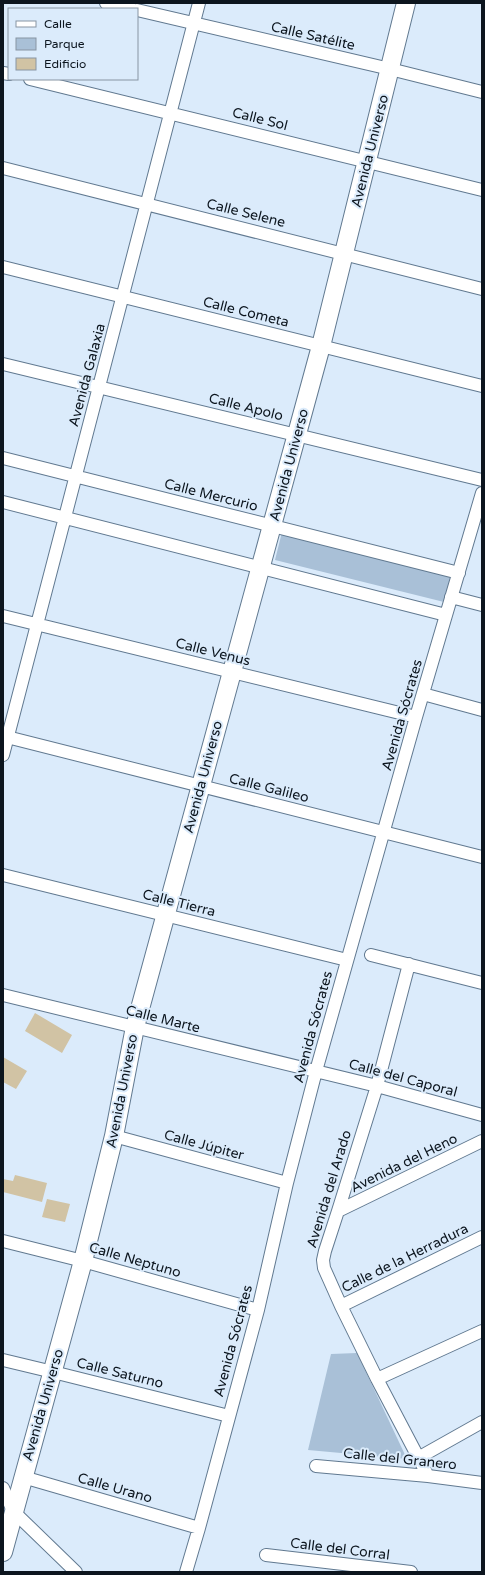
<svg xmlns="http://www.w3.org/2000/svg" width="485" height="1575" font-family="'Varela Round',sans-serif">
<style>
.green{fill:#a9c0d7}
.building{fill:#d1c3a4}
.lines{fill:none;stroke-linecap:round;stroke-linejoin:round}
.street-casing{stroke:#617990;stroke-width:14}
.secondary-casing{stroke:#617990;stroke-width:20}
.street{stroke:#fff;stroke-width:12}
.secondary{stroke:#fff;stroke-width:18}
.labels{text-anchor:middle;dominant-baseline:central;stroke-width:4;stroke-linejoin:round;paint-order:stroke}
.street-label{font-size:14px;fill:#0c151e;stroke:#dbebfb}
</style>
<rect width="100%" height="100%" fill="#dbebfb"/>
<!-- green -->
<path class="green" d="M282,532L451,574L444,602L275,560Z
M357,1353L407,1459L308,1450L331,1354Z"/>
<!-- building -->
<path class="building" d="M35,1013L72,1035L62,1053L25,1031Z
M3,1057L27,1071L16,1089L3,1082Z
M15,1175L47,1183L42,1202L3,1192V1179L13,1181Z
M47,1199L70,1204L65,1222L42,1217Z"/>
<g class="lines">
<!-- street casing -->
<g class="street-casing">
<path id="street" d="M106,3L132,9
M137,10L390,69L482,92
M3,73L9,74
M30,79L482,190
M3,168L482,289
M3,267L482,386
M3,364L482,480
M3,458L459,573
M3,502L446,615
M451,597L482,605
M3,616L416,717
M423,694L482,710
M3,736L482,857
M3,755L199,3
M3,875L347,960
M371,955L482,983
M409,964L377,1086L338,1211L325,1251L323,1260L324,1268L341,1306L377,1379L428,1476
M3,995L377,1086L482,1115
M114,1136L287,1183
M338,1211L482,1141
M3,1241L83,1261L258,1310
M341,1306L482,1237
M3,1360L53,1372L229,1416
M377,1379L482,1331
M418,1458L482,1422
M316,1466L428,1476L482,1483
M23,1477L199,1528
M3,1488L13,1511L76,1572
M266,1555L411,1572
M186,1572L199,1528L258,1310L287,1183L316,1071L416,717L482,493"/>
</g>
<!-- secondary casing -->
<g class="secondary-casing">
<path id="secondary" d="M3,1552L83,1261L114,1136L135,1027L321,346L406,3"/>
</g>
<!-- street -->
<use href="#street" class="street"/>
<!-- secondary -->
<use href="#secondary" class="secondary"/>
</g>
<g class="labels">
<!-- street labels -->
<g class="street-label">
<text transform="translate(313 36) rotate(13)">Calle Satélite</text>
<text transform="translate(260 119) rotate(14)">Calle Sol</text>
<text transform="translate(370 151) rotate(-76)">Avenida Universo</text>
<text transform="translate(246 213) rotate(14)">Calle Selene</text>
<text transform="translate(246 312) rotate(14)">Calle Cometa</text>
<text transform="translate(87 375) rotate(-75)">Avenida Galaxia</text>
<text transform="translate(246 407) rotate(14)">Calle Apolo</text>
<text transform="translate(289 465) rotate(-75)">Avenida Universo</text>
<text transform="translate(211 495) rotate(14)">Calle Mercurio</text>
<text transform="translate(213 652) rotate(14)">Calle Venus</text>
<text transform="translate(402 715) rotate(-74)">Avenida Sócrates</text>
<text transform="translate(203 777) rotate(-75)">Avenida Universo</text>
<text transform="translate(269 788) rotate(14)">Calle Galileo</text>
<text transform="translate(179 903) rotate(14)">Calle Tierra</text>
<text transform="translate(163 1019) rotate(14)">Calle Marte</text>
<text transform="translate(313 1027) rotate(-75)">Avenida Sócrates</text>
<text transform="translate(403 1078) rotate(15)">Calle del Caporal</text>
<text transform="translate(122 1091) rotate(-79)">Avenida Universo</text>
<text transform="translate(204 1145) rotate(15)">Calle Júpiter</text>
<text transform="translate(404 1163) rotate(-26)">Avenida del Heno</text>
<text transform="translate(329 1189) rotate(-73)">Avenida del Arado</text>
<text transform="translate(405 1258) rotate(-26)">Calle de la Herradura</text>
<text transform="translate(135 1260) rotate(16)">Calle Neptuno</text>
<text transform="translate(233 1341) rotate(-75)">Avenida Sócrates</text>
<text transform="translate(120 1373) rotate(14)">Calle Saturno</text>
<text transform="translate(43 1405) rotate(-74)">Avenida Universo</text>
<text transform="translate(400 1459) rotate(6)">Calle del Granero</text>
<text transform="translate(115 1488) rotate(16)">Calle Urano</text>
<text transform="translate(340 1549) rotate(7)">Calle del Corral</text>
</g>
</g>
<!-- border -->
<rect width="485" height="1575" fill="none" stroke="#0c151e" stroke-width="8"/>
<!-- legend -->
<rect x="8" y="8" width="130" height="72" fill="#dbebfb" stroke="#8895a3"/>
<rect x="16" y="21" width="20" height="6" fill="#ffffff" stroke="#8895a3"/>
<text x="44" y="28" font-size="12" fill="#0c151e">Calle</text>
<rect x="16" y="38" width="20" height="12" fill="#a9c0d7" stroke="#8895a3"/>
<text x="44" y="48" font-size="12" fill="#0c151e">Parque</text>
<rect x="16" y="58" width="20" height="12" fill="#d1c3a4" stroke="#8895a3"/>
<text x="44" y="68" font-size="12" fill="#0c151e">Edificio</text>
</svg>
